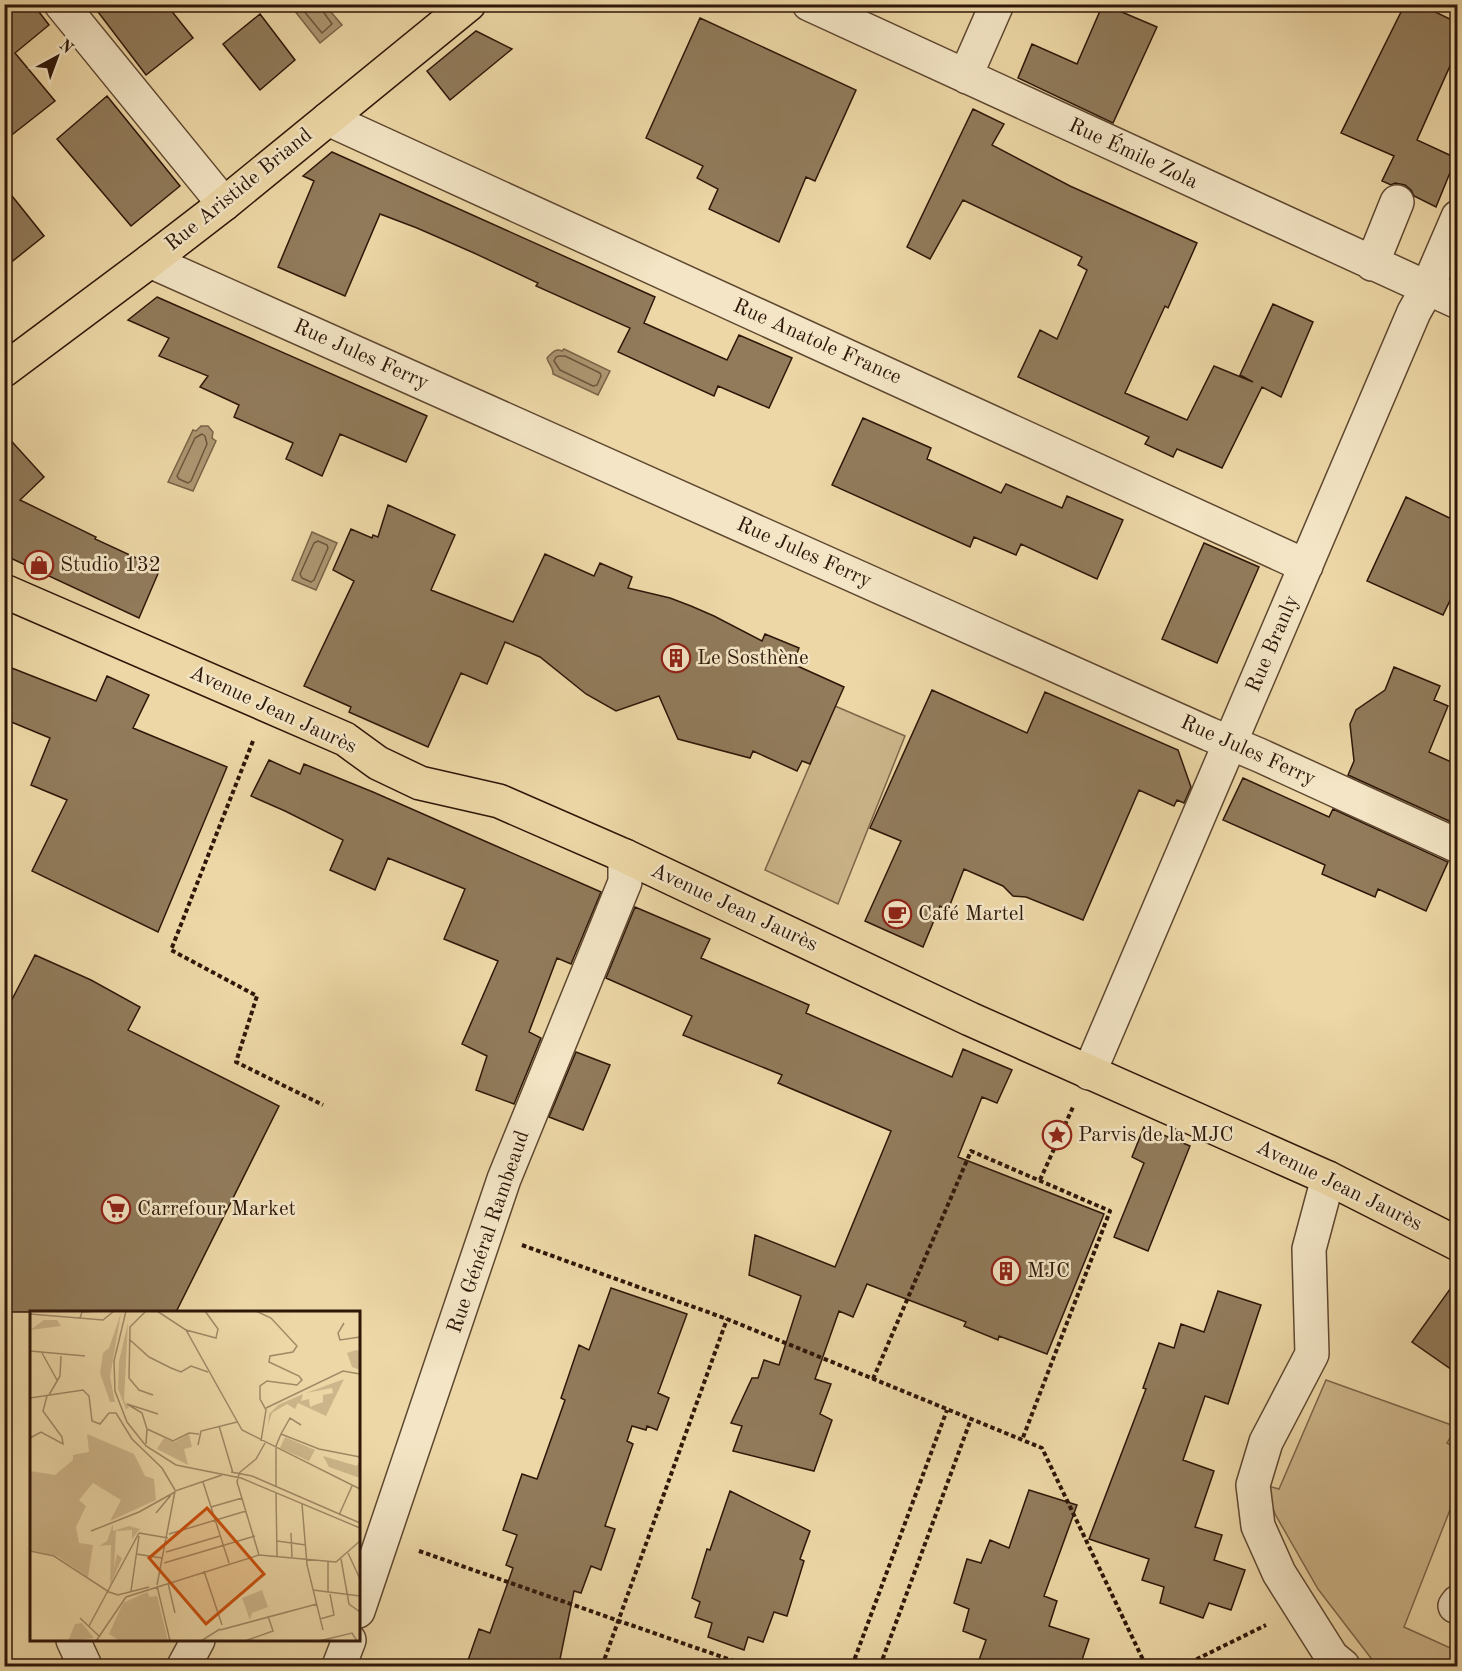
<svg xmlns="http://www.w3.org/2000/svg" width="1462" height="1671" font-family="'Old Standard TT',serif">
<style>
.green{fill:#cdb68b;stroke:#7e664a;stroke-width:1.5}
.water{fill:#ac9671;stroke:#7a6347;stroke-width:1.5}
.lines{fill:none;stroke-linecap:round;stroke-linejoin:round}
.shore{stroke:#6d563d;stroke-width:1.5}
.building{fill:#917b5b;stroke:#2e1709;stroke-width:1.5}
.minor-casing{stroke:#5e4730;stroke-width:36}
.major-casing{stroke:#2e1709;stroke-width:36}
.path{stroke:#2e1709;stroke-width:4;stroke-dasharray:4.5 3;stroke-linecap:butt}
.minor{stroke:#f3e5c5;stroke-width:33}
.major{stroke:#edd7a6;stroke-width:33}
.labels{text-anchor:middle;dominant-baseline:central;stroke-width:5;stroke-linejoin:round;paint-order:stroke}
.street-label{font-size:21px;fill:#2e1709;stroke:#f3e5c5}
.poi-label{font-size:21px;fill:#2e1709;stroke:#f3e5c5;text-anchor:start}
.inset-road{fill:none;stroke:#a18a67;stroke-width:1.5}
.view{fill:#cc4f0c;fill-opacity:0.15;stroke:#cc4f0c;stroke-width:3}
.inset-edge{fill:none;stroke:#2e1709;stroke-width:3}
</style>
<rect width="100%" height="100%" fill="#edd7a6"/>
<filter id="stains"><feTurbulence type="fractalNoise" baseFrequency=".00333" numOctaves="4"/><feColorMatrix values="0 0 0 0 .2 0 0 0 0 .09 0 0 0 0 .02 0 0 0 .5 -.17"/></filter>
<radialGradient id="worn" r=".72"><stop offset=".6" stop-color="#630" stop-opacity="0"/><stop offset="1" stop-color="#630" stop-opacity=".3"/></radialGradient>
<!-- green -->
<path class="green" d="M835,706L905,736L838,904L765,870Z
M1326,1380L1457,1427L1447,1443L1457,1449V1492L1404,1627L1457,1651V1666H1377L1318,1589L1275,1514L1265,1485L1279,1489Z"/>
<!-- water -->
<path class="water" d="M290,5H325L342,25L320,43Z
M564,349L610,371L598,395L553,374C554,368 548,364 547,358C552,353 555,348 562,351Z
M201,426H208L213,432L212,438L216,441L193,491L168,482L193,430L196,431Z
M312,532L337,543L316,590L292,580Z"/>
<g class="lines">
<!-- shore -->
<path class="shore" d="M298,4L322,33L332,24L322,10L321,4
M559,356H565L600,373L601,376L597,385L593,386L560,370L554,361L556,357Z
M202,434L205,436L207,444L191,481L188,483L179,479L177,476L195,438Z
M318,541L327,545L328,548L314,580L311,582L302,578L300,574L314,543Z"/>
</g>
<!-- building -->
<path class="building" d="M4,4H33L49,25L15,53L55,101L4,141Z
M92,4H166L193,38L146,75Z
M1103,4L1157,27L1113,123L1018,78L1032,44L1077,64Z
M1405,4H1419L1458,23V48L1417,140L1456,158L1436,207L1414,196L1411,190L1405,185L1395,183L1391,185L1382,181L1394,156L1341,133Z
M260,14L295,60L260,90L223,44Z
M700,18L856,90L815,181L806,177L779,242L709,209L718,189L697,178L703,166L646,138Z
M476,31L512,49L450,100L427,71Z
M107,96L180,186L131,226L57,139Z
M973,109L1004,124L992,145L1070,186L1197,243L1168,308L1165,306L1125,393L1187,420L1214,366L1253,382L1240,375L1273,304L1313,322L1281,397L1262,387L1222,468L1177,449L1173,457L1145,444L1149,437L1018,377L1040,330L1057,339L1087,270L1078,265L1082,257L963,200L930,259L907,247Z
M332,152L655,297L644,323L727,360L739,335L792,358L769,408L718,386L714,396L618,352L630,328L536,286L538,283L474,253L417,228L380,214L345,296L278,267L314,181L303,176Z
M4,186L44,236L4,268Z
M157,297L427,416L406,462L340,434L322,476L286,459L293,443L234,417L239,405L200,387L208,376L159,356L169,338L128,320Z
M863,418L931,448L927,459L1001,493L1006,484L1062,508L1067,496L1123,520L1097,579L1021,544L1016,555L974,537L970,547L832,485Z
M4,433L44,477L20,500L96,537L95,539L160,569L139,618L4,555Z
M1406,497L1458,522V584L1443,615L1367,581Z
M388,505L455,535L431,590L513,622L545,554L594,576L600,563L632,577L628,588L670,598L691,606L714,616L762,641L765,634L799,648L793,664L844,687L810,764L802,761L797,771L753,751L750,758L678,739L659,696L616,711L586,694L540,657L505,642L487,684L461,673L428,747L349,712L351,707L304,686L354,581L333,570L351,529L372,538L373,535L378,537Z
M1204,543L1259,567L1217,663L1162,639Z
M4,665L96,701L107,676L149,695L133,728L227,767L158,932L32,871L67,800L31,785L50,738L4,719Z
M1394,667L1440,686L1434,700L1448,706L1429,752L1458,765V825L1348,775L1354,761L1350,724L1356,710L1385,690Z
M932,690L1027,733L1045,692L1178,750L1191,787L1184,803L1177,800L1174,806L1139,790L1083,920L1026,897L1013,896L1003,886L964,869L948,910L940,906L923,947L865,921L901,841L870,828Z
M269,760L300,774L304,764L373,792L601,892L571,964L557,958L529,1032L541,1038L514,1104L476,1090L487,1056L462,1044L498,961L444,939L465,889L388,858L375,890L330,870L343,840L285,811L251,796Z
M1243,778L1329,817L1333,809L1448,862L1426,911L1378,889L1375,897L1322,874L1325,865L1223,820Z
M635,907L710,939L701,958L809,1005L806,1013L952,1077L963,1049L1012,1070L997,1103L982,1097L958,1157L1104,1214L1047,1354L999,1336L998,1340L964,1326L966,1322L867,1284L853,1317L839,1311L815,1379L831,1384L820,1414L832,1420L814,1471L733,1451L742,1426L731,1423L752,1378H758L764,1360L779,1365L801,1296L749,1275L755,1235L835,1267L891,1131L778,1083L782,1075L683,1035L692,1016L606,978Z
M35,955L91,980L140,1007L128,1030L279,1106L176,1312H4V1015Z
M576,1052L610,1065L583,1130L549,1117Z
M1144,1127L1190,1146L1148,1251L1114,1237L1144,1163L1132,1157Z
M1458,1278V1374L1412,1342Z
M611,1288L687,1314L658,1393L669,1398L657,1430L647,1426L646,1430L632,1426L627,1441L633,1444L605,1526L615,1529L601,1570L591,1566L581,1593L574,1591L560,1659L569,1662V1666H466L479,1629L490,1633L513,1568L506,1565L517,1535L503,1530L522,1474L537,1479L565,1400L561,1398L579,1345L589,1350Z
M1218,1291L1261,1305L1228,1404L1205,1396L1183,1460L1214,1471L1195,1527L1222,1535L1214,1560L1245,1570L1231,1610L1209,1603L1203,1618L1160,1603L1164,1587L1142,1580L1149,1559L1089,1539L1146,1389L1143,1388L1159,1343L1174,1348L1181,1324L1204,1332Z
M1029,1490L1077,1505L1044,1596L1057,1601L1049,1626L1089,1639L1080,1666H977L986,1640L963,1631L969,1609L954,1603L967,1559L981,1563L990,1540L1009,1548Z
M730,1491L810,1531L800,1559L804,1561L787,1616L774,1612L763,1642L748,1637L744,1650L708,1637L712,1623L695,1617L700,1602L692,1598L707,1549L710,1550Z"/>
<g class="lines">
<!-- minor casing -->
<g class="minor-casing">
<path id="minor" d="M61,4L224,204
M809,4L1458,302
M967,77L972,61L997,4
M328,119L1306,566
M150,261L1209,734L1259,755L1458,846
M1372,264L1397,202
M1089,1073L1414,312L1427,289L1458,217
M1328,1178L1309,1249L1312,1354L1266,1442L1253,1485L1258,1526L1279,1573L1332,1657L1343,1666
M1455,1606L1458,1602
M358,1611L504,1179L625,882V856
M73,1640L85,1666
M184,1666L198,1640
M339,1666L349,1640"/>
</g>
<!-- major casing -->
<g class="major-casing">
<path id="major" d="M4,370L150,261L224,204L469,4
M4,591L345,739L378,763L420,783L499,801L625,856L970,1019L1328,1178L1458,1244"/>
</g>
<!-- path -->
<path class="path" d="M253,741L171,950L257,996L236,1062L323,1105
M1040,1180L1073,1107
M522,1245L727,1319L1042,1448L1146,1666
M873,1379L971,1151L1110,1211L1022,1440
M419,1551L748,1666
M602,1666L727,1319
M852,1666L947,1410
M880,1666L971,1419
M1183,1666L1266,1625"/>
<!-- minor -->
<use href="#minor" class="minor"/>
<!-- major -->
<use href="#major" class="major"/>
</g>
<!-- icons -->
<defs>
<g id="shop-ring" transform="scale(1.5)"><circle r="9.5" fill="#f3e5c5" stroke="#8f2418" stroke-width="1.5"/><path d="M-5-2.5h2.3a2.7 3.5 0 0 1 5.4 0H5L5.5 6h-11ZM-1.5-2.5h3a1.5 2.3 0 0 0-3 0Z" fill="#8f2418"/></g>
<g id="building-ring" transform="scale(1.5)"><circle r="9.5" fill="#f3e5c5" stroke="#8f2418" stroke-width="1.5"/><path d="M-4-6H4V6H1V3H-1V6H-4ZM-2.5-4.3h1.7v1.8h-1.7ZM.8-4.3h1.7v1.8H.8ZM-2.5-1h1.7V.8h-1.7ZM.8-1h1.7V.8H.8Z" fill="#8f2418"/></g>
<g id="cafe-ring" transform="scale(1.5)"><circle r="9.5" fill="#f3e5c5" stroke="#8f2418" stroke-width="1.5"/><path d="M-5.5-4.5H6V0H3Q3 3.5 0 3.5H-2.5Q-5.5 3.5-5.5 0ZM3-3.2v2h1.7v-2ZM-6 4.5H4V6H-6Z" fill="#8f2418"/></g>
<g id="sight-ring" transform="scale(1.5)"><circle r="9.5" fill="#f3e5c5" stroke="#8f2418" stroke-width="1.5"/><path d="M0-6L1.8-2.2L6-1.7L2.9 1.2L3.7 5.4L0 3.3L-3.7 5.4L-2.9 1.2L-6-1.7L-1.8-2.2Z" fill="#8f2418"/></g>
<g id="supermarket-ring" transform="scale(1.5)"><circle r="9.5" fill="#f3e5c5" stroke="#8f2418" stroke-width="1.5"/><path d="M-6-5.5h2.5l.6 2H6L4.5 2H-2.5L-4.4-4H-6ZM-1.5 3.2a1.3 1.3 0 1 0 .1 0ZM3 3.2a1.3 1.3 0 1 0 .1 0Z" fill="#8f2418"/></g>
</defs>
<g fill-rule="evenodd">
<use href="#shop-ring" x="39" y="565"/>
<use href="#building-ring" x="676" y="658"/>
<use href="#cafe-ring" x="897" y="914"/>
<use href="#sight-ring" x="1057" y="1135"/>
<use href="#supermarket-ring" x="116" y="1209"/>
<use href="#building-ring" x="1006" y="1271"/>
</g>
<g class="labels">
<!-- street labels -->
<g class="street-label">
<text transform="translate(1133 154) rotate(25)">Rue Émile Zola</text>
<text transform="translate(239 190) rotate(-39)">Rue Aristide Briand</text>
<text transform="translate(817 342) rotate(24)">Rue Anatole France</text>
<text transform="translate(361 355) rotate(24)">Rue Jules Ferry</text>
<text transform="translate(804 553) rotate(24)">Rue Jules Ferry</text>
<text transform="translate(1273 644) rotate(-67)">Rue Branly</text>
<text transform="translate(273 710) rotate(25)">Avenue Jean Jaurès</text>
<text transform="translate(1248 751) rotate(24)">Rue Jules Ferry</text>
<text transform="translate(734 908) rotate(25)">Avenue Jean Jaurès</text>
<text transform="translate(1339 1186) rotate(26)">Avenue Jean Jaurès</text>
<text transform="translate(489 1232) rotate(-71)">Rue Général Rambeaud</text>
</g>
<!-- poi labels -->
<g class="poi-label">
<text x="60" y="565">Studio 132</text>
<text x="697" y="658">Le Sosthène</text>
<text x="918" y="914">Café Martel</text>
<text x="1078" y="1135">Parvis de la MJC</text>
<text x="137" y="1209">Carrefour Market</text>
<text x="1027" y="1271">MJC</text>
</g>
</g>
<!-- overview -->
<g transform="translate(30 1311)">
<rect width="330" height="330" fill="#edd7a6"/>
<path d="M91,2L80,66L85,91H80L70,62L73,42L79,37ZM14,9H27L31,15L0,19ZM98,12L94,90L99,97L96,98L88,78L89,50ZM326,39L330,40V59L322,56L317,42ZM314,68L296,105L268,92L265,98L257,93L242,102L238,114L239,103L248,94L273,83L271,90L279,88L280,96L287,93L293,91V84L303,82L302,77L276,82ZM57,123L104,143L115,165L124,168L126,189L80,210L91,189L63,172L49,189L56,195L46,216L49,232L63,234L58,266L27,245L0,239V160L25,164L43,149V144L59,141ZM159,123L162,136L154,138L158,154L127,138L134,127L144,131ZM255,126L285,139L279,150L250,137ZM293,145L327,155L330,148V167L299,156ZM83,213V220L99,215L110,218L102,228V219L86,220L84,257L87,243L92,247L80,275L81,234L69,235L77,230ZM232,279L238,296L222,302L220,309L212,287ZM117,281L120,286L127,285L138,330H90L79,323L93,292ZM52,312L64,327L38,330L45,313Z" fill="#cdb68b"/>
<path class="inset-road" d="M96,0L84,50L85,80L97,111L116,135L146,154L211,167L330,217M116,0L100,16L99,67L109,79L123,84M127,0L156,19L212,119L330,178M226,0L241,7L267,35L263,41L240,45L239,51L269,65L272,69L267,74L237,70L230,75V88L236,99L231,130M0,3L73,9L84,0M50,7L52,1L70,0M314,12L308,22L310,29L330,26M156,19L186,27L188,18L175,0M99,28L119,46L141,57L151,61L161,55L178,61M0,40L55,45M12,42L27,69M19,84L30,65L31,45M0,87L53,79L59,85L62,110L70,113L79,102H86L102,128L132,157L145,179M236,97L313,60L330,63M189,115L203,162M117,118L112,102L97,93L128,103M251,123L260,107L271,114M0,127L11,121L33,133L32,126L13,100L17,85M116,133L117,118L143,130L159,122L169,123M168,134L171,120L207,111M201,161L222,165L330,212M209,162L226,148L235,132M173,171L199,252M246,175V135L251,123L289,138L330,146M246,182L247,245M272,193L277,254L293,319M181,196L212,187M126,202L141,184M309,204L322,175M61,220L109,201L145,181M109,222L138,227M261,222L262,246M139,223L216,200M247,230L276,234M0,240L24,245L79,281L88,284L119,276M136,241L190,225M318,242L330,268M106,243L132,247M229,244L306,251L330,230M311,248L319,293L330,301M134,252L225,225M174,260L192,314M138,272L145,302M127,274L145,180L192,164M127,275L140,330M283,279L330,285M101,280L109,225M298,282V251M50,307L70,326M290,308L304,304L300,283M59,315L109,222M190,319L287,293M66,330L96,286L229,244L207,171L209,163M171,330L190,318M215,330L243,320L238,305M289,330L322,322L327,330"/>
<path class="view" d="M177,197L234,263L176,313L119,247Z"/>
<rect width="330" height="330" class="inset-edge"/>
</g>
<!-- margin -->
<rect width="1462" height="1671" fill="none" stroke="#edd7a6" stroke-width="24"/>
<rect x="6" y="6" width="1450" height="1659" fill="none" stroke="#2e1709" stroke-width="3"/>
<rect x="12" y="12" width="1438" height="1647" fill="none" stroke="#2e1709" stroke-width="1.5"/>
<!-- north arrow -->
<g transform="translate(57 57) rotate(41)" stroke="#f3e5c5" stroke-width="4.5" paint-order="stroke">
<path d="M0-4.5L10 22L0 15L-10 22Z" fill="#2e1709"/>
<text y="-9" font-size="16" font-weight="bold" text-anchor="middle" fill="#2e1709">N</text>
</g>
<rect width="100%" height="100%" filter="url(#stains)"/>
<rect width="100%" height="100%" fill="url(#worn)"/>
</svg>
